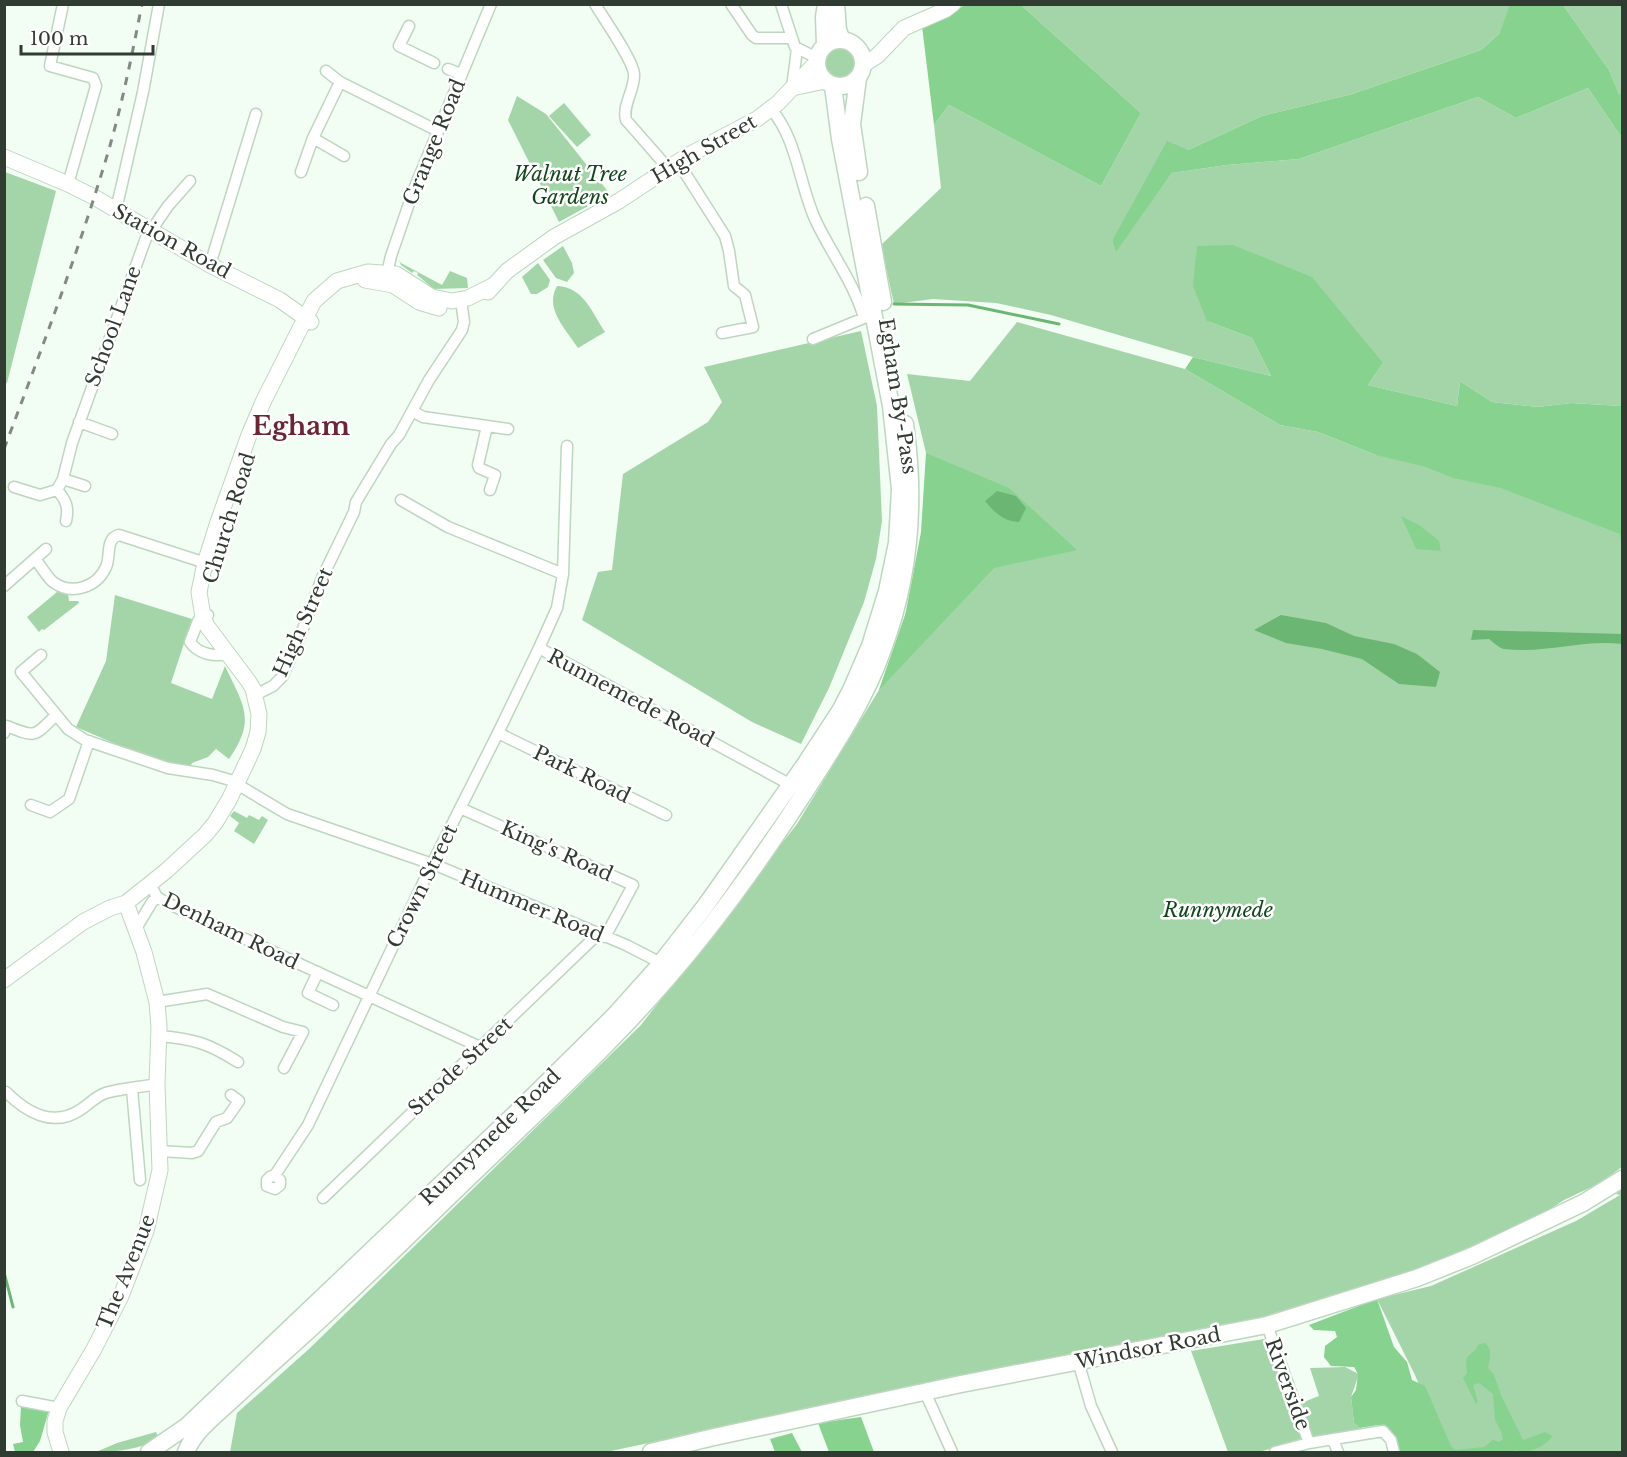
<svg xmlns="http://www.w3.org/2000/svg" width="1627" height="1457" font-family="'Libre Baskerville',serif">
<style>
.green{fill:#a4d5a8}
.forest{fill:#87d28f}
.water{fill:#6cb674}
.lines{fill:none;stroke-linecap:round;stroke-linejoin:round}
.stream{stroke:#6cb674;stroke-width:3}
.street-casing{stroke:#bcd7be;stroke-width:13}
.secondary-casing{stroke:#bcd7be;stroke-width:17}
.primary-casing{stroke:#bcd7be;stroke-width:19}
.street{stroke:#fff;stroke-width:10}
.secondary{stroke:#fff;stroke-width:15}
.primary{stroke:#fff;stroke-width:16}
.rail{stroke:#808b81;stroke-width:3;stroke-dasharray:8 8;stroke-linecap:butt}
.labels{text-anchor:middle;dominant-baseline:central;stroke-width:5;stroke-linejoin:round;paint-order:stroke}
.street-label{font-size:20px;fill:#303b31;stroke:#fff}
.park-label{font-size:20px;font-style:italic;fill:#12471c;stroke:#fff}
.district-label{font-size:26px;font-weight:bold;fill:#6b2634;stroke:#fff}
</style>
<rect width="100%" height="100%" fill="#f2fdf3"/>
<!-- green -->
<path class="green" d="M1021,5H1511L1499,34L1481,50L1352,94L1262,116L1188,150L1112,241L1116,251L1172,173L1227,165L1299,159L1478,97L1516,118L1588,88L1622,138V406L1571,403L1538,407L1492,402L1460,381L1457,406L1368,385L1383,363L1207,321L1252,338L1271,376L1193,357L1051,315L996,303L933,299L894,304L881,245L941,188L934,125L949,105L1101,186L1141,113Z
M1563,5H1622V92L1619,94L1609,70Z
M824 63a16 16 0 1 1 32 0a16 16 0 1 1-32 0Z
M517,96L546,114L610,194L559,222L508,120Z
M564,103L591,135L577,147L549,116Z
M5,172L56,191L7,383L4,382Z
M563,246L572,263L574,273L567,282L556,278L543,260Z
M399,260L401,263L442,285L450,271L467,278L468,288L434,289L417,275L418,273L414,271L412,273L401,265Z
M538,263L550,280L548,287L537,294H531L522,277Z
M557,286C584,287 592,313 605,332L578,348C566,329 544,309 557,286Z
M1017,322L1185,369L1280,425L1318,432L1376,455L1622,409V1167L1598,1184L1564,1200L1525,1226L1402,1276L1241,1325L920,1386L606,1452H230L237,1413L309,1349L641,1025L797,824L879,690L936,525L926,453L907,374L970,381Z
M861,331L877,406L882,521L876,559L864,602L829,688L801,744L752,722L582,620L598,572L612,570L623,474L708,422L722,402L704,367Z
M57,592L68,594L69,601H78L79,603L44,630L42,629L39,632L27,617Z
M115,595L192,619L171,683L212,699L225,666C243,705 257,719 229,759L216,749L208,757L192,763L190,768L151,759L76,727L106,661Z
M234,811L247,818L249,815L259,820L262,816L268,820L254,844L234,831L239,823L230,816Z
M1622,1189V1452H1447L1415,1375L1377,1299L1431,1286L1576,1221L1620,1195L1616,1194Z
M1270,1338L1296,1405L1319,1396L1310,1368L1345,1367L1359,1374L1351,1397L1354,1423L1360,1428L1333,1440L1273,1448L1259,1452H1228L1191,1351Z
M156,1432L159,1439C139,1449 118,1452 96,1452L117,1443Z"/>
<!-- forest -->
<path class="forest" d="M964,5H1021L1141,113L1101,186L949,105L934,125L922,26L954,13Z
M1510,5H1563L1609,70L1619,94L1622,92V138L1588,88L1516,118L1478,97L1299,159L1227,165L1172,173L1116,252L1112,241L1167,141L1188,150L1262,116L1352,94L1481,50L1499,34Z
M1233,245L1312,277L1383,363L1368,385L1457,406L1460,381L1492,402L1538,407L1571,403L1622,406V547L1620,534L1501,488L1453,478L1426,467L1376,455L1318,432L1280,425L1185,369L1193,357L1271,376L1252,338L1207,321L1193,286L1197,246Z
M926,453L1009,488L1077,550L994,568L879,690L905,616L921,532Z
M1401,516L1419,525L1439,541L1441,551L1416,549Z
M1377,1299L1394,1347L1407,1362L1412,1380L1425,1386L1451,1446L1455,1450L1484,1447L1493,1440L1499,1442L1503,1439L1501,1431L1495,1420L1493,1394L1479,1383L1473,1385L1478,1402L1476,1404L1463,1378L1467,1373C1464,1350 1470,1360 1479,1344L1485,1343C1493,1350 1490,1358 1488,1368L1494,1375L1501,1395L1523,1440L1545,1432L1553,1436C1543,1448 1529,1454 1515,1450L1514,1452H1397L1387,1428L1378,1425L1360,1428L1354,1423L1351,1397L1356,1390L1358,1374L1354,1367L1331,1366L1324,1357L1325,1346L1337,1337L1335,1331L1314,1330L1309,1325Z
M21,1406L49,1410L40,1441L33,1452H15L13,1444L23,1442L20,1425Z
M861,1417L874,1452H829L818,1423Z
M792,1433L802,1452H775L770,1439Z"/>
<!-- water -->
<path class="water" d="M997,491L1016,496L1026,508L1019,522C1003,521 995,513 985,501Z
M1281,615L1326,623L1354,636L1394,644L1417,654L1440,672L1436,687L1399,684L1362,659L1322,649L1286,643L1254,630Z
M1473,630L1622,634V644C1583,639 1544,654 1504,649C1499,648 1493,642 1489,639L1471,640Z"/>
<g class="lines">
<!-- stream -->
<path class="stream" d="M894,304L968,305L1059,324
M4,1272L13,1307"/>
<!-- street casing -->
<g class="street-casing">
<path id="street" d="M63,4L50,66L93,78L96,86L68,184
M595,4C604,19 633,60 634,74C635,90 622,105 626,120L668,168
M731,4L752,35L756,38H792
M781,4L795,47L817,58
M409,26L399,46L434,63
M448,69L461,74
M326,71L340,82L438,131
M792,88L797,49
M771,109C797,139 799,183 815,219C830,252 854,282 864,318L813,339
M313,138L344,156
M678,162L725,236L729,251L734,286L745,295L753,327L722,333
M301,172L313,138L340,82
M116,210L143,92L159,4
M210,265L256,114
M386,278L391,256L414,189L491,4
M412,411L423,417L487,426L478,465L479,468L495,475L490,490
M79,422L112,434
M487,426L508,429
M63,479L85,486
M14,487L40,495L57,490L63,479L72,443L146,238L168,206L190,181
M57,490C66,500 69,507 66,521
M401,500L448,527L563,574L557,608L539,648L791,785
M35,559C41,566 47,577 53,582C72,596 97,587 106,567C111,557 105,538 119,535L212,565
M563,574L567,446
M4,586L46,549
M208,615L198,621L190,642C198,654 214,657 228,654
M41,655L21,672L68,729L85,740L168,768L213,775L230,780L287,814L438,866L626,945L661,963
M255,695L273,686L282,677L301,634L322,578L354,512L356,502L391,444L399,435L429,380L462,330L464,322L461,300
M4,733L7,726C36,738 34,737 56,715
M498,733L666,815
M31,805L50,812L69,799L89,741
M460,808L633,885L605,937
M150,884L157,897L167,903L480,1047
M137,927L152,902L157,897
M318,972L308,993L333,1005
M157,1002L207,994L283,1027L303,1032L284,1068
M159,1036C194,1039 208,1043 238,1062
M132,1089L140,1180
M6,1092C26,1112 53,1128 80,1110C88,1105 94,1098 103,1094C115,1089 143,1087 157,1084
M160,1151L192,1153L198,1151L216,1122L227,1118L239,1101L231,1095
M275,1175L280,1180V1185L275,1189L267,1186V1180L270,1177L275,1175L308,1125L432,864L498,733L539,648
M323,1198L598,934
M1267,1325L1309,1443L1383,1431L1391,1440L1394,1452
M1078,1361L1091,1406L1112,1452
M925,1392L952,1452
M22,1401L59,1408
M1333,1440L1338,1452
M1275,1452L1309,1443"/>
</g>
<!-- secondary casing -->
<g class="secondary-casing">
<path id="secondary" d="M863,65L877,56L904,28L945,10L953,4
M792,88L825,81
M4,157L68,184L94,197L210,265L280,300L311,322
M365,280L393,285L419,302L439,308
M488,292L507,271L554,237L619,201L687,156L757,119L778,103L816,63
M4,980L83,922L110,908L126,903L166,871L205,835L215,823L229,800L253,749L258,732L259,714L253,689L249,682L207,626L203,617L199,592L205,563L218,522L249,435L264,400L314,301L337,281L368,272L396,274L432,297L452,301L468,298L494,285
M61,1452L55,1432V1421L59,1408L94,1349L121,1296L146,1231L160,1170L157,1084L159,1027L157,1002L144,952L126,903"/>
</g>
<!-- primary casing -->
<g class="primary-casing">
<path id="primary" d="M836,4L838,30L842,40
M817 63a23 23 0 1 1 46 0a23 23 0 1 1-46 0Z
M825,45L824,17L826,4
M858,78L852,124L859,172
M866,206L883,302
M149,1452L187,1426L519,1110L614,1016L657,968L706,905L806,763L840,711L851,690L870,646L887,591L897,543L900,489L891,406L840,139L833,86
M186,1452C194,1431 217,1414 233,1399C268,1366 305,1335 339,1302C395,1250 449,1196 504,1144C559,1091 615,1039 665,981C715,924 760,861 801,798C832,750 864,703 883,649C910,577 916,501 905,424
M651,1452L714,1437L961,1384L1267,1325L1417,1278L1472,1256L1583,1203L1622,1179"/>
</g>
<!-- street -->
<use href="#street" class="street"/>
<!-- secondary -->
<use href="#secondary" class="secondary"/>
<!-- primary -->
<use href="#primary" class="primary"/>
<!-- rail -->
<path class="rail" d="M4,449C39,356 74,264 103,169C120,115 131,60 142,4"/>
</g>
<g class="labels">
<!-- street labels -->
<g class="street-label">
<text transform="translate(434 142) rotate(-68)">Grange Road</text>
<text transform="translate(704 149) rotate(-30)">High Street</text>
<text transform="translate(172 241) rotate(29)">Station Road</text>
<text transform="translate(113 326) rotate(-70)">School Lane</text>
<text transform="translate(898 396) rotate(81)">Egham By-Pass</text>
<text transform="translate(229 518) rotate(-73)">Church Road</text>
<text transform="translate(303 622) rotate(-66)">High Street</text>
<text transform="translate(631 698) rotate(28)">Runnemede Road</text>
<text transform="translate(582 774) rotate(26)">Park Road</text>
<text transform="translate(557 851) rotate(24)">King's Road</text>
<text transform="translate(422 886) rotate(-64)">Crown Street</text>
<text transform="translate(532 906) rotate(23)">Hummer Road</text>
<text transform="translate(231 931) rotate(26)">Denham Road</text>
<text transform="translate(460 1066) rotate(-43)">Strode Street</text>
<text transform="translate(490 1137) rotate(-44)">Runnymede Road</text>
<text transform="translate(126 1272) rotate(-68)">The Avenue</text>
<text transform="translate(1148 1348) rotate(-11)">Windsor Road</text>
<text transform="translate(1288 1384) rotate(70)">Riverside</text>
</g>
<!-- park labels -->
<g class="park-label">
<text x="570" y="174">Walnut Tree<tspan x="570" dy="23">Gardens</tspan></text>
<text x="1218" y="910">Runnymede</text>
</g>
<!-- district labels -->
<g class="district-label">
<text x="301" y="426">Egham</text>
</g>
</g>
<!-- border -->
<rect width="1627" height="1457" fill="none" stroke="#303b31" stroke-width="12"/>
<!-- scale -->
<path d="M21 45v9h132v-9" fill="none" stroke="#303b31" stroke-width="3"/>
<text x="30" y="45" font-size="18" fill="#303b31" stroke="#ffffff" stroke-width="4.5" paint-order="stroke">100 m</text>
</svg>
